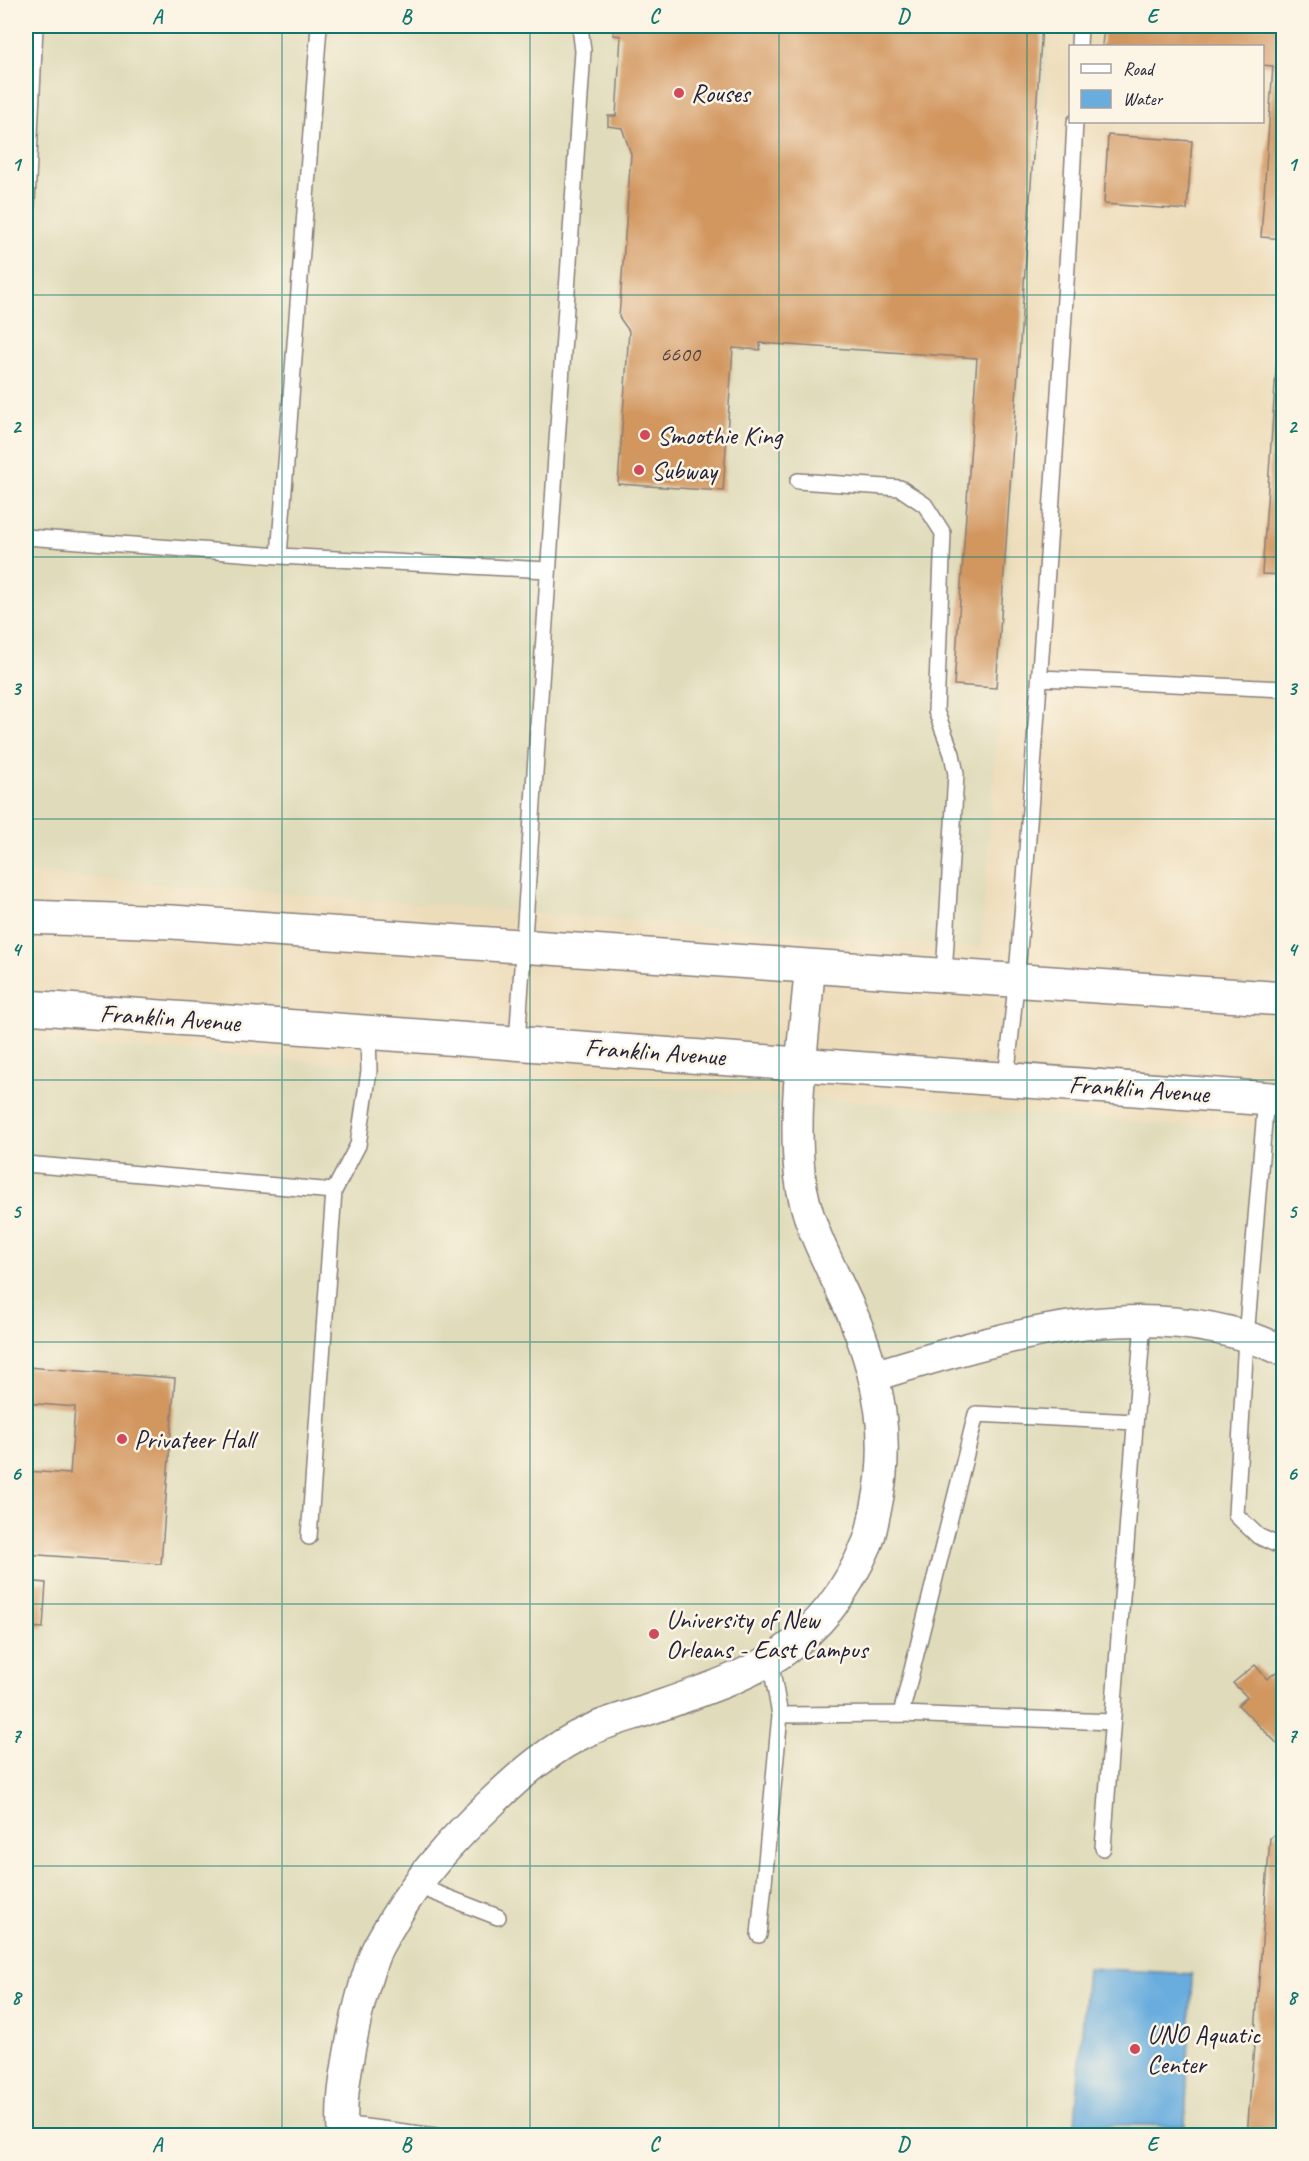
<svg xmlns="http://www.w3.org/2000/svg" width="1309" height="2161" font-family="Caveat,sans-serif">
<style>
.built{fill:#e0dcbb}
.water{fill:#69adde;stroke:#46688c;stroke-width:1.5}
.building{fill:#d2965e}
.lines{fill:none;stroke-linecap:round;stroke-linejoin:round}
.lane-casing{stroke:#887f7a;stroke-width:18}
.street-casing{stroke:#887f7a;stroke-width:33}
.secondary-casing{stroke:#887f7a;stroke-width:36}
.lane{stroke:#fff;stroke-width:15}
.street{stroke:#fff;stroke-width:30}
.secondary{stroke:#fff;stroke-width:33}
.grid{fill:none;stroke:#0f766e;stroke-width:1.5;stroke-opacity:0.55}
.poi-dot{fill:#d1495b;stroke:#fcf5e5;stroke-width:2}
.labels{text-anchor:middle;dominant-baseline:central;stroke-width:5;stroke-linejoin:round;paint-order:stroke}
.number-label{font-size:22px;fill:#4e3f44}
.poi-label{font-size:26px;fill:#22223b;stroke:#fcf5e5;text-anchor:start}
.street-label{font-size:26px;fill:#22223b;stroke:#fcf5e5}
.neatline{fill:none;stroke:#0f766e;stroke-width:2}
.grid-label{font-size:20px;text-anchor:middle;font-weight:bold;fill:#0f766e}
</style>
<rect width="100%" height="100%" fill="#fcf5e5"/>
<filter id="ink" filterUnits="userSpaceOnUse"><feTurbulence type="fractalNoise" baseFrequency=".0167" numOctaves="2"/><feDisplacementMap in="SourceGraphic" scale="12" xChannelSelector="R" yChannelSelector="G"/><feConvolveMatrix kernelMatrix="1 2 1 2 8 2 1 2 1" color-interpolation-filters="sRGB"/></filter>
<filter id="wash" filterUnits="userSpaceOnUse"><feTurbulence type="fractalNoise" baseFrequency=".008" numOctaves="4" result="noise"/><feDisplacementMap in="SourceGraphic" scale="24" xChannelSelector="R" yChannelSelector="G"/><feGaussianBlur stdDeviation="1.35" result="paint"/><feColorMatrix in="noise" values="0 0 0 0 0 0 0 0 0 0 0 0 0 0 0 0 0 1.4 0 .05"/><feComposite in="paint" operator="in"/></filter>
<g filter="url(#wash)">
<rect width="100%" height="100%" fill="#eddcb9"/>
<!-- built -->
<path class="built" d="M26,26H1049L981,948L26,873Z
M26,1040L1283,1133V2135H26Z"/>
<!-- water -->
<path class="water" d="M1087,1968L1192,1974L1185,2126L1075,2124Z"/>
<g id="blocks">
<!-- building -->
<path class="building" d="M614,26H1042L996,688L954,685L977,358L760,343V350L733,348L723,491L618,484L629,331L619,317L631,154L622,128L608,126V116H616L621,36L613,35Z
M1104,26H1284V239L1261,237L1273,66L1262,65V46H1102Z
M1108,135L1192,141L1187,210L1104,204Z
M1282,284H1284V575L1262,574Z
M26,1367L175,1378L161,1564L26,1554V1471L70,1474L75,1407L26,1403Z
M26,1581L46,1583L43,1628L26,1627Z
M1255,1665L1267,1679L1284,1666V1750L1238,1705L1247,1697L1233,1683Z
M1284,1826V2136H1247L1270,1838Z
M1119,2131L1151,2134V2136H1119Z"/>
</g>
</g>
<g filter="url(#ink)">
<use href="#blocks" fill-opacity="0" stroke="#887f7a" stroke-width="1.5"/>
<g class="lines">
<!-- lane casing -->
<g class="lane-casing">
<path id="lane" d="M1079,46L1080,26
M26,224L35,26
M798,481L900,488L925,505L943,533L936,711L952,754L956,774L944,975
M26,537L279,556L547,570
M279,556L319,26
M1040,678L1284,689
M517,1043L583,51L580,26
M1006,1078C1022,943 1030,806 1040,670C1053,487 1066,305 1075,122
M1266,1098L1246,1338L1236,1515L1258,1536L1284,1548
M26,1164L334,1191L358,1145L369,1071L368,1032
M309,1537L334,1191
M901,1714L976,1414L1135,1422
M780,1715L901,1714L1112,1722
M1103,1848L1143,1321
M415,1885L498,1917
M759,1935L780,1715L770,1660
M342,2124L436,2136"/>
</g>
<!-- street casing -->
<g class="street-casing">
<path id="street" d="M873,1376C1005,1336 1150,1289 1284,1351
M343,2136C340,2106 345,2078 350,2049C356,2016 364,1982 376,1951C381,1940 388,1930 394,1919C421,1874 453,1839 491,1803C520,1775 553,1746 590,1730C607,1722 626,1717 645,1711C751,1674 819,1655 867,1544C872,1533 873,1520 876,1509C891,1441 880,1382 854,1318C834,1271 806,1228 800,1176C792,1108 805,1034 810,966"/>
</g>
<!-- secondary casing -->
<g class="secondary-casing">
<path id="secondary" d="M26,917L172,922L1284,999
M26,1007L1284,1100"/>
</g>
<!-- lane -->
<use href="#lane" class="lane"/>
<!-- street -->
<use href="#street" class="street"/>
<!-- secondary -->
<use href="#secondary" class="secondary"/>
</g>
</g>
<!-- grid -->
<path class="grid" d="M282,26V2136M530,26V2136M779,26V2136M1027,26V2136M26,295H1284M26,557H1284M26,819H1284M26,1080H1284M26,1342H1284M26,1604H1284M26,1866H1284"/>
<!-- markers -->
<g class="poi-dot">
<circle cx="679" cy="93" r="6"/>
<circle cx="645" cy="435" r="6"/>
<circle cx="639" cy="470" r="6"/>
<circle cx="122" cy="1439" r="6"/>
<circle cx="654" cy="1634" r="6"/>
<circle cx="1135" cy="2049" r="6"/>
</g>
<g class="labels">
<!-- number labels -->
<g class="number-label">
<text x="680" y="354">6600</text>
</g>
<!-- poi labels -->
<g class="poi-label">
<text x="691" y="93">Rouses</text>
<text x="657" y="435">Smoothie King</text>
<text x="651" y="470">Subway</text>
<text x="134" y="1439">Privateer Hall</text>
<text x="666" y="1619">University of New<tspan x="666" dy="30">Orleans - East Campus</tspan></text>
<text x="1147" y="2034">UNO Aquatic<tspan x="1147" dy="30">Center</tspan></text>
</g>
<!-- street labels -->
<g class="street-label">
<text transform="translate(170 1018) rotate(4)">Franklin Avenue</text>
<text transform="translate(655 1052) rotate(4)">Franklin Avenue</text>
<text transform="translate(1139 1089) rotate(4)">Franklin Avenue</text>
</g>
</g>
<!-- margin -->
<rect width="1309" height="2161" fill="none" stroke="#fcf5e5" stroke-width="66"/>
<!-- legend -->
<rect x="1069" y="45" width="195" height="78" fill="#fcf5e5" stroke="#a5a1a1" stroke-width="1.5"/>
<rect x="1081" y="64" width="30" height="9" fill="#ffffff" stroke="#a5a1a1" stroke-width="1.5"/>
<text x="1123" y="75" font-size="18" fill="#22223b">Road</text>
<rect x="1081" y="90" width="30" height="18" fill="#69adde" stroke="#a5a1a1" stroke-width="1.5"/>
<text x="1123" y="105" font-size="18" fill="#22223b">Water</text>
<rect x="33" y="33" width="1243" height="2095" class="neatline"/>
<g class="grid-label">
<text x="157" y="23">A</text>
<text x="406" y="23">B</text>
<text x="654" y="23">C</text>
<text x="903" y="23">D</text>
<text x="1152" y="23">E</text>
<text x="16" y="171">1</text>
<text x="1292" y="171">1</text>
<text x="16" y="433">2</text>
<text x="1292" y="433">2</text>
<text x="16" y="695">3</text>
<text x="1292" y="695">3</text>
<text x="16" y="956">4</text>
<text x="1292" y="956">4</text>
<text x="16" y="1218">5</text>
<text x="1292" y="1218">5</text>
<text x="16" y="1480">6</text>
<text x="1292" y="1480">6</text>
<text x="16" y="1742">7</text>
<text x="1292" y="1742">7</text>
<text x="16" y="2004">8</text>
<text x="1292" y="2004">8</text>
<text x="157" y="2151">A</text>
<text x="406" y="2151">B</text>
<text x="654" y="2151">C</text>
<text x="903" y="2151">D</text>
<text x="1152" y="2151">E</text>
</g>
</svg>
